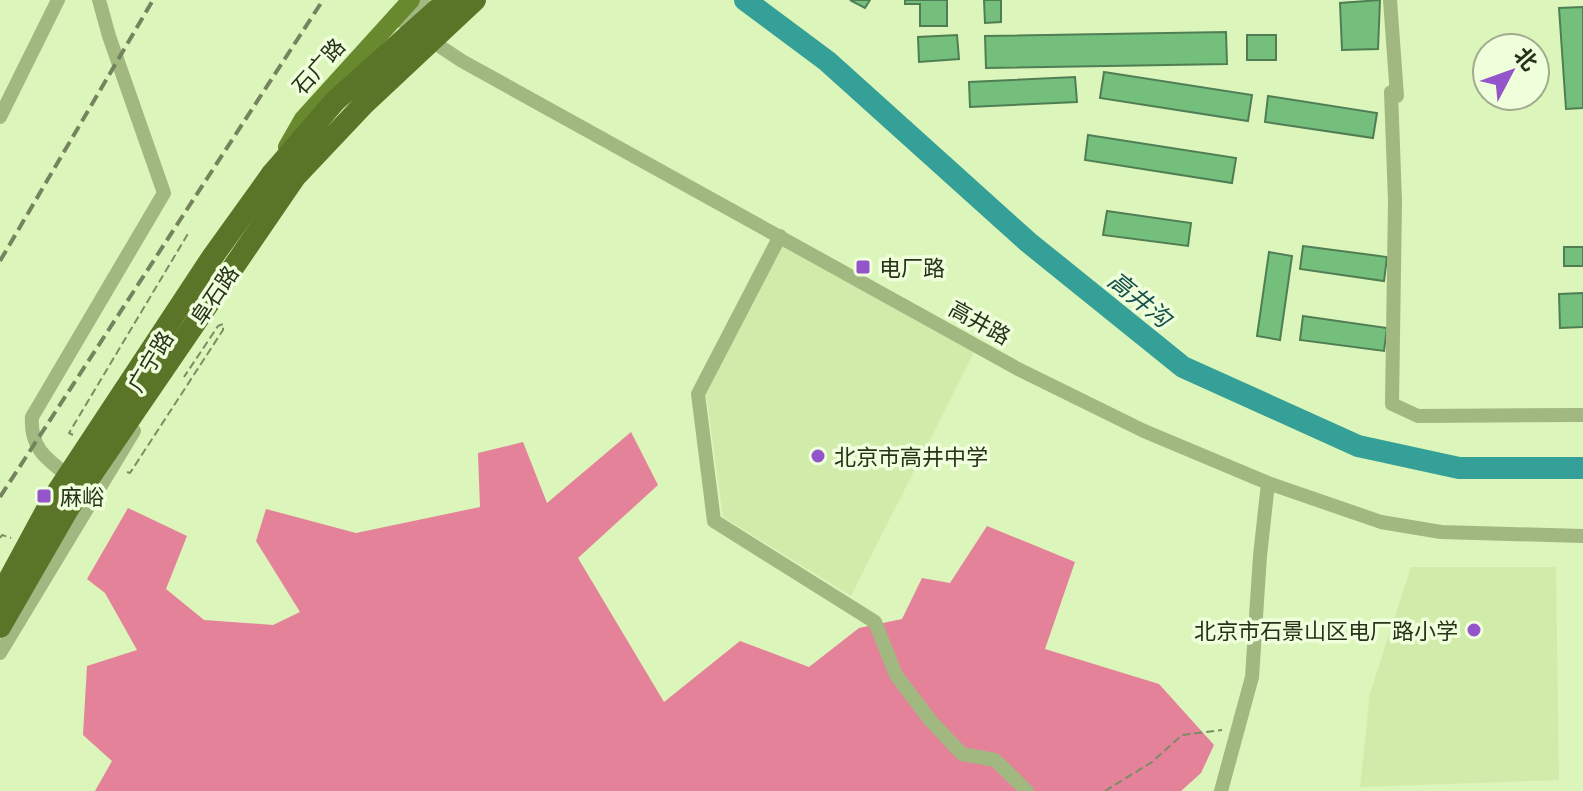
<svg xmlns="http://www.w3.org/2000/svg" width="1583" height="791" font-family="'PT Serif','Noto Sans SC',serif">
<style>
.built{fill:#d1ecaa}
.forest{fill:#e38298}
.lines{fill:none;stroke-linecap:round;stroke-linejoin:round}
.river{stroke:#35a097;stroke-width:22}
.building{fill:#75bf7d;stroke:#507e54;stroke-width:2}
.path{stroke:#7c8d65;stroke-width:2;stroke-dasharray:8 4;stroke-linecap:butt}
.minor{stroke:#a1b880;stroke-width:14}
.highway{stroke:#5a7528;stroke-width:22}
.rail{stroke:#74845e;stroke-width:4;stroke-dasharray:12 6;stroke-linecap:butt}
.major-bridge{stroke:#69892f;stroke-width:18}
.highway-bridge{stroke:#5a7528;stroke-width:22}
.poi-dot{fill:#9455cb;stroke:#effedb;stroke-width:3}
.labels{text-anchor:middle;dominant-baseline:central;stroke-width:7;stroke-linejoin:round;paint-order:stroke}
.street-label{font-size:22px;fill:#28311a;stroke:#effedb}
.poi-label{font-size:22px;fill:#28311a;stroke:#effedb;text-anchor:start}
.water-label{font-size:24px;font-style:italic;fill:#15504b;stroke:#effedb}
</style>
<rect width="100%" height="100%" fill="#dcf5ba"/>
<!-- built -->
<path class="built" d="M781,246L974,352L851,596L723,517L706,394Z
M1411,567H1556L1559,780L1360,787L1370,693Z"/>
<!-- forest -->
<path class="forest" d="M631,432L658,485L578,558L664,702L740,641L809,667L859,628L902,619L922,578L950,583L987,526L1075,562L1045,649L1159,684L1214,745L1201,773L1181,791H95L112,761L83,735L87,666L137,650L105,593L87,579L128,508L187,536L166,589L204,620L273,625L300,612L256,541L266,509L356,533L480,507L478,453L523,442L547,503Z"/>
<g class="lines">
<!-- river -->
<path class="river" d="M745,0L827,61L1028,242L1183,367L1358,446L1459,468H1583"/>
</g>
<!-- building -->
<path class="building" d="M850,0H870L865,8Z
M905,0H947V26H920V4H905Z
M984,0H1001V22L985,23Z
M1380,0L1378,49L1342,50L1340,3Z
M1583,7V108L1566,109L1559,8Z
M1226,32L1227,64L986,68L985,36Z
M957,35L959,59L919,62L918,37Z
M1247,35H1276V60H1247Z
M1104,72L1252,95L1248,121L1100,98Z
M1075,77L1077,102L970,107L969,82Z
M1268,96L1377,113L1373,138L1265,122Z
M1088,135L1236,158L1232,183L1085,160Z
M1107,211L1191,223L1188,246L1103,235Z
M1303,246L1387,257L1384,281L1300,269Z
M1564,247H1583V266H1564Z
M1269,252L1292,256L1280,340L1257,336Z
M1583,293V327L1560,328L1559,294Z
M1303,316L1387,328L1384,351L1300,340Z"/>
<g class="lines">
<!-- path -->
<path class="path" d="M73,435L69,433L189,232
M127,472L130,473L223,330V324L218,326L184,377
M0,538L2,535L11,538
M1105,791L1152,762L1182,735L1222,730"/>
<!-- minor -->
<path class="minor" d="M1390,0L1397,96L1391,92L1395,201L1392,404L1418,416L1583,415
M405,16L423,0
M400,20L462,61L1018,369L1144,431L1268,483L1381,522L1441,532L1583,536
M0,117L58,0
M780,236L698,394L714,521L875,622L896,675L930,720L962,754L995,760L1027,791
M67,475C45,458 30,447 32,417L164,193L109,36L99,0
M0,653L134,431
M1221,791L1252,677L1260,556L1268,483"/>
<!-- highway -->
<path class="highway" d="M0,596L52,500L211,259L272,174"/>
<!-- rail -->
<path class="rail" d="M0,261L153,0
M0,497L323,0"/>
<!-- major-bridge -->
<path class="major-bridge" d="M287,147L303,119L411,0"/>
<!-- highway-bridge -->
<path class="highway-bridge" d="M272,174L335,101L448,0
M0,627L68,509L295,177L364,104L475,0"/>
</g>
<!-- markers -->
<g class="poi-dot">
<rect x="855" y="259" width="16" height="16" rx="4"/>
<circle cx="818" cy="456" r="8"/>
<rect x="36" y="488" width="16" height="16" rx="4"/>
<circle cx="1474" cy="630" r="8"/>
</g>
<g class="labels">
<!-- street labels -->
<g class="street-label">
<text transform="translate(318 66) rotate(-48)">石广路</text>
<text transform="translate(214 295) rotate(-56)">阜石路</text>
<text transform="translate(980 322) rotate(29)">高井路</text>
<text transform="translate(150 361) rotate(-59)">广宁路</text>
</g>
<!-- poi labels -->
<g class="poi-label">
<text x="879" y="267">电厂路</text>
<text x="834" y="456">北京市高井中学</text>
<text x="60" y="496">麻峪</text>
<text x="1458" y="630" text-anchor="end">北京市石景山区电厂路小学</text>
</g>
<!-- water labels -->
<g class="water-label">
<text transform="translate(1140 299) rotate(39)">高井沟</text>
</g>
</g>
<!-- north arrow -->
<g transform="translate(1511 72) rotate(49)"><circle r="38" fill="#effedb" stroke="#9fac8e" stroke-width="2"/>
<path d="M0-6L14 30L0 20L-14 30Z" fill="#9455cb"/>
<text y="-12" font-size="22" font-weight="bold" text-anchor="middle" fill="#28311a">北</text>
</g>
</svg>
